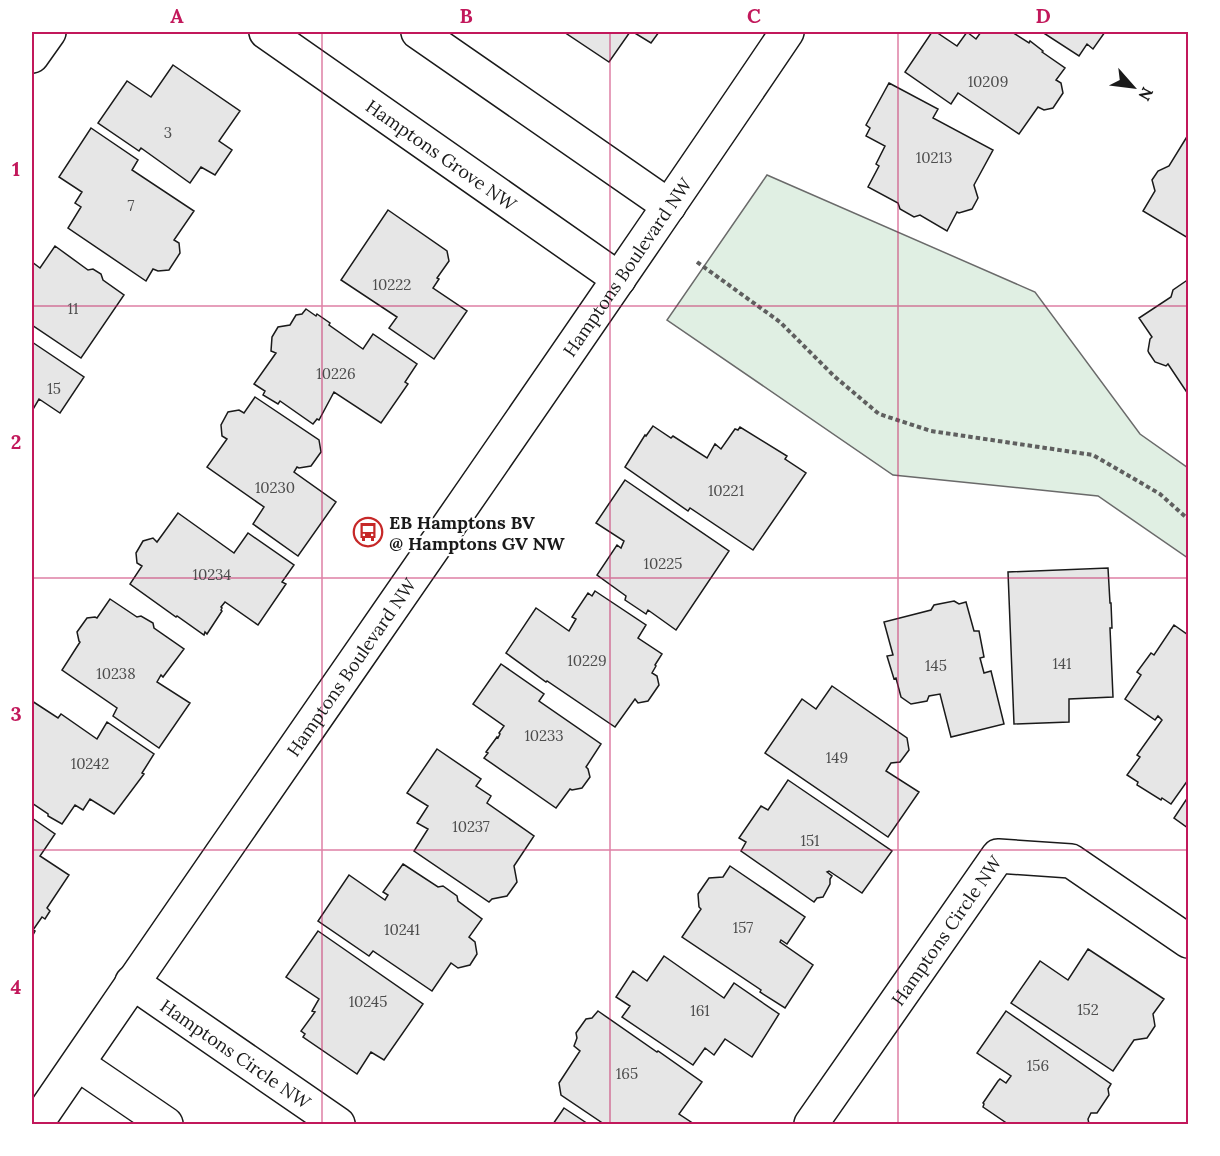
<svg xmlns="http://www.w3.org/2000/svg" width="1220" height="1156" font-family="Lora,serif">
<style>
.green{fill:#e0efe3;stroke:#6a6a6a;stroke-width:1.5}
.building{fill:#e6e6e6;stroke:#1a1a1a;stroke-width:1.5}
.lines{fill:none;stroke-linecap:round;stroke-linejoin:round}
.minor-casing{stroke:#1a1a1a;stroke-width:36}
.tertiary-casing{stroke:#1a1a1a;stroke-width:36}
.path{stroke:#5f5f5f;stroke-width:4;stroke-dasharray:4.5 3;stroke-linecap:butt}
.minor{stroke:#fff;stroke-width:33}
.tertiary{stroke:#fff;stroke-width:33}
.grid{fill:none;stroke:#c2185b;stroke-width:1.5;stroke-opacity:0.55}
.labels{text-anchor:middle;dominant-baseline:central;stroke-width:4.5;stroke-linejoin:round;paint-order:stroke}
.number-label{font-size:15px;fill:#4d4d4d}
.street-label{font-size:18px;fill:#1a1a1a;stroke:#fff}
.poi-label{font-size:18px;font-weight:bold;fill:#1a1a1a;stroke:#fff;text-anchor:start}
.neatline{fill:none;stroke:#c2185b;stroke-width:2}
.grid-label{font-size:20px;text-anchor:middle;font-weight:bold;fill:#c2185b}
</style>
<rect width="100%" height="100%" fill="#fff"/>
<!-- green -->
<path class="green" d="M767,175L1035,292L1140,434L1188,468V558L1098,496L893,475L667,320Z"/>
<!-- building -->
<path class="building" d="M564,32H630L609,62Z
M633,32H659L651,43Z
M932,32H936L957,46L967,32L976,39L981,32H1012L1029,43L1030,41L1043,51L1042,52L1065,68L1056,80L1061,83L1063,93L1053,108L1044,110L1038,107L1019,134L958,93L951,104L905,72Z
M1042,32H1105L1093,49L1087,44L1079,56Z
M173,65L240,111L219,141L232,150L215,175L201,167L190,183L141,148L139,151L98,123L127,81L151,97Z
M889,83L938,109L933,118L993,150L974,185L978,198L972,209L959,213L957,212L947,231L920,215L914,217L900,209L898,203L868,187L879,166L876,164L885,146L866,136L870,128L866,125Z
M91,128L138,160L132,170L194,211L174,240L179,243L180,253L169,270L158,271L153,269L146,281L68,228L81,207L75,203L82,192L59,177Z
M1188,135V238L1143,211L1155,191L1152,180L1158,171L1169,166Z
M388,210L447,251L449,261L437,278L439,279L433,288L467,311L434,359L389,328L397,317L341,280Z
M55,246L88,270L93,269L101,274L103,280L124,295L81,358L32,325V262L40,268Z
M1186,281L1188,282V394L1168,364L1166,366L1155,362L1149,353L1148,351L1150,339L1152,337L1139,318L1171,297L1173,290Z
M306,309L316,316L317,314L330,323L329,325L363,349L373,334L417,364L405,382L408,384L381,423L334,392L319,420L317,419L313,424L280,401L278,404L263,395L265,391L254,384L276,353L271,351L272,337L278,327L290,325L296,315L302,314Z
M32,342L84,377L60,413L39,399L32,411Z
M255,397L319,440L321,452L311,466L299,468L297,467L294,472L336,502L298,556L253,524L264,507L207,467L227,439L222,436L221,425L228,412L239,410L244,413Z
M653,426L671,438L673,436L707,458L715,444L721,449L735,429L738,430L740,427L787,456L785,459L806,473L753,550L690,508L688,511L625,467L645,435L646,436Z
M625,480L729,551L676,630L648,610L646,614L625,600L626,596L597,575L617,545L621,548L624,541L596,523Z
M178,513L234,553L248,533L294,565L282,582L286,584L258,625L225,602L221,607L222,608L221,610L222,611L207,634L205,632L204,635L177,616L176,617L130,584L142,566L137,563L136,553L143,541L153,538L157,542Z
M1108,568L1110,603H1111L1112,628H1110L1113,697L1069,699V722L1014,724L1008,572Z
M595,591L646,625L638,638L662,654L655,665L656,666L652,673L657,676L659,685L648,701L638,703L635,699L615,727L547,681L546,682L506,653L536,608L569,631L576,619L572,617L588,593L592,596Z
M110,599L137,617L141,616L153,623L154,628L184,649L163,677L161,675L157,682L190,703L159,748L113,716L117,708L62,670L80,642L79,641L77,632L87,618L95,617L97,618Z
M954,601L959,604L966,602L974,631H979L984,657L980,658L984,673L991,671L1004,724L951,737L940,694L929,696L927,701L911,704L901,697L896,678L894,679L887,656L893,655L884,622L931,610L934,605Z
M1174,625L1188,635V780L1171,804L1162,798L1161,800L1137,785L1138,782L1127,775L1140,757L1137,755L1162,720L1158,716L1155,720L1125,699L1141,675L1137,672L1151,653L1154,655Z
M501,664L544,694L539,701L601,744L586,767L588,769L590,777L582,788L572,790L570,789L556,808L484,758L488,753L486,752L497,737L498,738L500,734L499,733L504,726L473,704Z
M832,686L907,738L909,750L900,762L891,763L886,771L919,792L888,837L765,753L802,699L816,709Z
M32,701L58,718L61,714L97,739L107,722L154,754L142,773L144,774L114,814L90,799L83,810L75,805L62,824L48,816V814L32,803Z
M437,749L481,779L476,786L491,796L487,803L534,836L514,866L517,882L507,896L492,899L489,902L414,851L428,829L417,823L428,806L407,793Z
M788,780L892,851L862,893L829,871L827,872L832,876L830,879V884L823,897L817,898L814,902L741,851L746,842L739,838L761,806L768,810Z
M1188,797V828L1174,818Z
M32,818L55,834L40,856L69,875L47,908L50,911L45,919L42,917L33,930L35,931L32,937Z
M403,864L438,887L443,886L457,896L458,901L482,919L469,937L475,942L477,954L470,965L458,968L451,963L432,991L373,951L369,956L318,921L349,875L385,900L388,895L383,892Z
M730,866L805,917L787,944L781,940L780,942L813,965L785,1008L760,992L761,990L682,937L701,909L699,907L698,894L709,878L723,877Z
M318,931L423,1004L384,1060L371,1052L357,1074L303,1037L305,1034L301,1031L315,1012L312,1011L319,999L286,977Z
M1088,949L1164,999L1153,1014L1155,1026L1147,1038L1134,1040L1113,1071L1011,1003L1040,961L1068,980Z
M664,956L724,998L734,983L779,1014L752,1057L725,1039L714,1055L705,1048L693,1065L622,1017L630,1006L616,997L633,971L647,981Z
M598,1011L657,1052L658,1051L702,1082L679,1114L694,1124H604L561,1095L559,1083L580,1051L574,1046L577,1038L576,1033L586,1019L592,1018Z
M1006,1011L1111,1084L1108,1089L1109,1095L1097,1113H1091L1088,1119L1089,1124H1008L983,1107L984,1104L983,1103L998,1081L1000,1079L1006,1083L1011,1076L977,1053Z
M564,1108L588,1124H553Z"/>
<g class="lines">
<!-- minor casing -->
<g class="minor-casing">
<g id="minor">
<path id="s1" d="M266,32L619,279"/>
<path d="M418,32L669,206"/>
<path d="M32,56L49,32"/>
<path id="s2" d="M132,982L338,1124"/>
<path d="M78,1064L166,1124"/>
<path id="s3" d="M811,1124L998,856L1071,861L1188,941"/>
</g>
</g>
<!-- tertiary casing -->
<g class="tertiary-casing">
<g id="tertiary">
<path id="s4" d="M36,1124C285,759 540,398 787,32"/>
</g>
</g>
<!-- path -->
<path class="path" d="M697,262L780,322L834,376L879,414L931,431L1093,455L1160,494L1188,519"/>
<!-- minor -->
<use href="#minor" class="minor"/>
<!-- tertiary -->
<use href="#tertiary" class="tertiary"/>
</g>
<!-- grid -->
<path class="grid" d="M322,32V1124M610,32V1124M898,32V1124M32,306H1188M32,578H1188M32,850H1188"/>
<!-- icons -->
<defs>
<g id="bus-ring" transform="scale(1.5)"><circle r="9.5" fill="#fff" stroke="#c62828" stroke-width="1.5"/><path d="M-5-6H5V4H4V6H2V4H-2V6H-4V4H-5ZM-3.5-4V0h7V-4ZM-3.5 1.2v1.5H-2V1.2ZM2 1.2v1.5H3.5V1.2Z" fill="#c62828"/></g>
</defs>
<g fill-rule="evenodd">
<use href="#bus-ring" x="368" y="532"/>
</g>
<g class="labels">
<!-- number labels -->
<g class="number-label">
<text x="988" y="81">10209</text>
<text x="168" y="132">3</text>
<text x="934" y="157">10213</text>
<text x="131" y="205">7</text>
<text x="392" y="284">10222</text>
<text x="73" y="308">11</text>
<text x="336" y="373">10226</text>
<text x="54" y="388">15</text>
<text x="275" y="487">10230</text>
<text x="726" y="490">10221</text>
<text x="663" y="563">10225</text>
<text x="212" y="574">10234</text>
<text x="587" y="660">10229</text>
<text x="1062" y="663">141</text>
<text x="936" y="665">145</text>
<text x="116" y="673">10238</text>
<text x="544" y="735">10233</text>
<text x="837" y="757">149</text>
<text x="90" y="763">10242</text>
<text x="471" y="826">10237</text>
<text x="810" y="840">151</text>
<text x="743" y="927">157</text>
<text x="402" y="929">10241</text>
<text x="368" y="1001">10245</text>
<text x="1088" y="1009">152</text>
<text x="700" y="1010">161</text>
<text x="1038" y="1065">156</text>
<text x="627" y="1073">165</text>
</g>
<!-- street labels -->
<g class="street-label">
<text stroke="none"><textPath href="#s1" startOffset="214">Hamptons Grove NW</textPath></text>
<text stroke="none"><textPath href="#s4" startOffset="1041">Hamptons Boulevard NW</textPath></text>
<text stroke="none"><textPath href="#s4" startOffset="555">Hamptons Boulevard NW</textPath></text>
<text stroke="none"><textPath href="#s3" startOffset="236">Hamptons Circle NW</textPath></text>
<text stroke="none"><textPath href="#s2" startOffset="126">Hamptons Circle NW</textPath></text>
</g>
<!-- poi labels -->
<g class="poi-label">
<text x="389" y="522">EB Hamptons BV<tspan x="389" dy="21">@ Hamptons GV NW</tspan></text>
</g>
</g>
<!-- border -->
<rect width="1220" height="1156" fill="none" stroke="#ffffff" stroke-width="66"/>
<!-- north arrow -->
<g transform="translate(1133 87) rotate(118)" stroke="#ffffff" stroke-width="4.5" paint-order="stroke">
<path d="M0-4.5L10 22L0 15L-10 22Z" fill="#1a1a1a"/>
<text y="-9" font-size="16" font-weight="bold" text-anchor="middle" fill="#1a1a1a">N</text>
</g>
<rect x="33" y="33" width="1154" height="1090" class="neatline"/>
<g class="grid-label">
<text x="177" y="23">A</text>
<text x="466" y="23">B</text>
<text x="754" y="23">C</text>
<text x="1043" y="23">D</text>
<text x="16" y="176">1</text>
<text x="16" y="449">2</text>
<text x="16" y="721">3</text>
<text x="16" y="994">4</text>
</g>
</svg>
